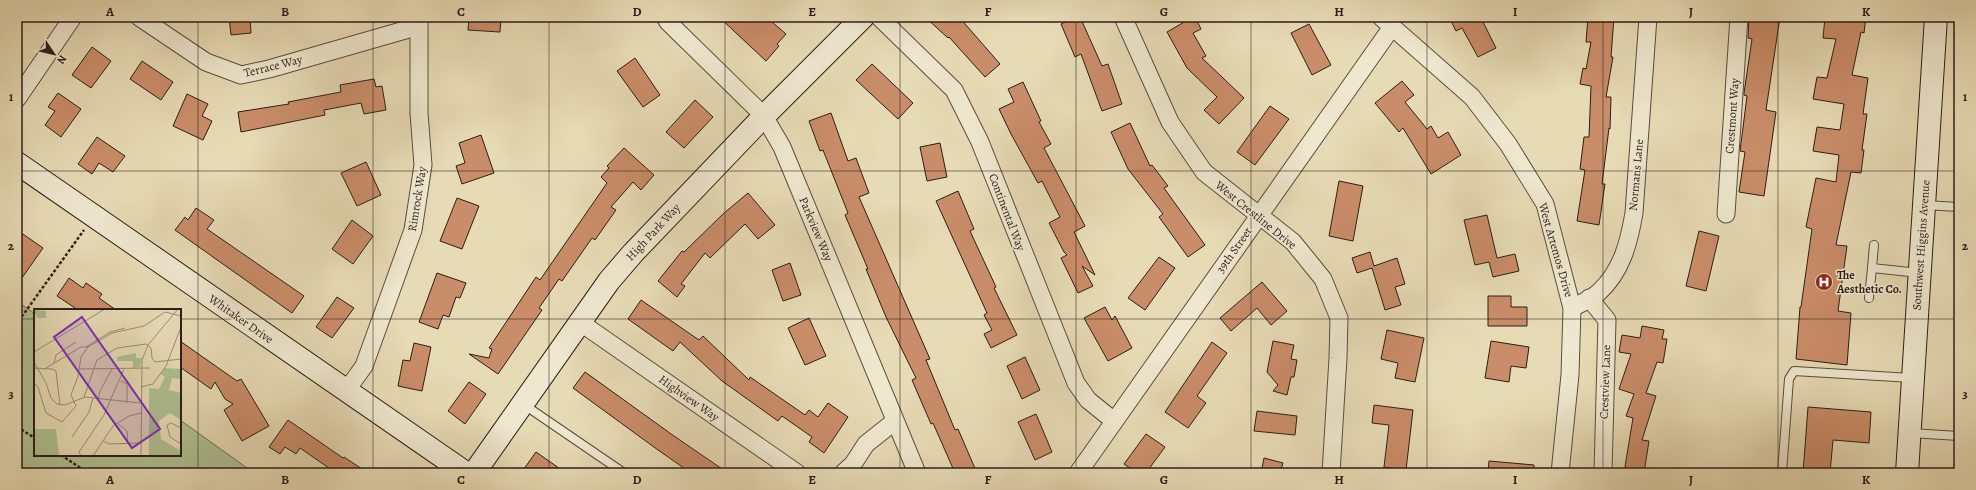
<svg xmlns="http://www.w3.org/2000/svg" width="1976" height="490" font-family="Alegreya,serif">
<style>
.green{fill:#afc192;stroke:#6d7056}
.building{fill:#ca8d69;stroke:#2b1e19}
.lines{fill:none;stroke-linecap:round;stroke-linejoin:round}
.lane-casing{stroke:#5a4d40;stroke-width:10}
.street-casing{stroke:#5a4d40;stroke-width:19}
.secondary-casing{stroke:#2b1e19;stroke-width:24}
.path{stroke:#2b1e19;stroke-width:2.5;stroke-dasharray:3 2;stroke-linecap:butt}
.lane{stroke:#efe8cf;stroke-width:8}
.street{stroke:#efe8cf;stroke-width:17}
.secondary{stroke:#efe8cf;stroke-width:22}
.grid{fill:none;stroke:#2b1e19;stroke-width:1;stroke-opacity:0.55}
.labels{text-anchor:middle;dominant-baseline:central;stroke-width:3;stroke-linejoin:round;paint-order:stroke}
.street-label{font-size:12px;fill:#2b1e19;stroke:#efe8cf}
.poi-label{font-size:12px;font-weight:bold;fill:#2b1e19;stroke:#efe8cf;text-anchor:start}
.inset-road{fill:none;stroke:#9c8f77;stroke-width:1}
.view{fill:#7b2cbf;fill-opacity:0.15;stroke:#7b2cbf;stroke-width:2}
.inset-edge{fill:none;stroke:#2b1e19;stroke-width:2}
.neatline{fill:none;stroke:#2b1e19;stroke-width:1.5}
.grid-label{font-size:13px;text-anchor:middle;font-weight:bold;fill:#2b1e19}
</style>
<rect width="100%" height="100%" fill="#e7dbb5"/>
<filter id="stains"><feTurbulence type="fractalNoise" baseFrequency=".005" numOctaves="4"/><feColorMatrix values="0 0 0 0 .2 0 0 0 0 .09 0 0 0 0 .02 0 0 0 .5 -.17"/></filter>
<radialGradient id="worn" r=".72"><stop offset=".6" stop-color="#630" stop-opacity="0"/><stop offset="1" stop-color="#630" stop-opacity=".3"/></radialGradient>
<!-- green -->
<path class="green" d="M17,301L35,314V455H180V420L254,473H17Z"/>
<!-- building -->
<path class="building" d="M229,17H250L251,33L231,35Z
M469,17H501L500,32L468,30Z
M719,17H766L786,34L777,44L779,46L766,61Z
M925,17H959L1000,64L985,77L949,37L948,38Z
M1076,17H1080L1102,66L1108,64L1122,104L1102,111L1081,54L1075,57L1061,24Z
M1193,17H1195L1201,29L1193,33L1206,56L1202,58L1244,98L1219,124L1204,110L1217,97L1187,68L1167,32Z
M1449,17H1482L1481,18L1496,48L1478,57L1462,28L1456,31Z
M1588,17H1614L1611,57H1613L1606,97H1611L1610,129L1609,128L1602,184H1605L1599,225L1577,221L1585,170L1580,169L1584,137H1589L1591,86L1580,84L1583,68L1586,69L1591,42H1586Z
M1749,17H1780L1766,110L1776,112L1764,196L1739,192L1745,152L1740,151L1747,96L1744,95V93L1752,39L1748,38Z
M1825,17H1866L1864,33L1861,32L1852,75L1868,78L1863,114H1867L1862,150H1864L1861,173L1851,172L1836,245L1847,246L1838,311L1851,313L1847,365L1796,359L1800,307H1801L1812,229L1806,227L1816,178L1836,182L1839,155L1813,151L1817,127L1840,130L1844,104L1813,99L1817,77L1827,78L1836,39L1823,38Z
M1309,24L1331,65L1312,75L1291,33Z
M92,47L111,61L91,88L72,75Z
M635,58L660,95L643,107L617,71Z
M142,61L173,82L161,100L130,79Z
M872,64L913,103L898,119L856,80Z
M374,79L376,87L382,86L386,110L364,114L361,103L324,110L325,115L241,132L238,112L289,104L288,102L341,92L340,85Z
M1402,81L1414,95L1405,102L1427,129L1431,126L1438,138L1448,132L1461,155L1431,174L1403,128L1399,132L1375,103Z
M1023,82L1041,121L1039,122L1051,144L1044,148L1085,226L1074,232L1095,275L1082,266L1093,286L1078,293L1061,258L1067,255L1064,252L1049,223L1060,217L1042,181L1038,183L1011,134L999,109L1014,102L1008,89Z
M58,93L81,109L61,137L45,125L55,111L48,107Z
M187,94L208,104L202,116L212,121L203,140L173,126Z
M695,100L713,117L684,148L666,132Z
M1270,106L1289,119L1255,165L1237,152Z
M831,113L848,161L856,158L869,193L859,197L930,359L926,360L955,430L958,429L977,473H955L933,423L931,424L912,380L916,378L886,317L866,269H868L845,215L848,213L823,150L820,151L809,121Z
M1130,123L1150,166L1152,165L1168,186L1164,188L1205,245L1188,257L1159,217L1163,214L1128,169L1111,132Z
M481,135L494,173L462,184L456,166L465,163L459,143Z
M97,137L125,156L113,172L99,163L92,174L78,164Z
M940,143L947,177L927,181L920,147Z
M624,148L654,175L641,190L633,182L611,207L616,210L595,240L592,238L562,281L559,279L539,308L542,310L498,374L469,354L489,358L492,349L489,348L536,277L540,280L607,183L601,177L609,168L607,166Z
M366,162L381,195L357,206L341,173Z
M1339,181L1363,186L1353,241L1329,236Z
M958,191L974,229L970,231L996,287L994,288L1017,335L991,348L984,334L992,330L984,315L987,313L936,201Z
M748,193L775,225L758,239L745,224L710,258L705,253L681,284L685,286L677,297L658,281L682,251L684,252L723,214Z
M457,198L479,206L462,249L440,241Z
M196,208L214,220L207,229L304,296L292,313L175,230L185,217L188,220Z
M1487,215L1497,258L1515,254L1519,271L1493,277L1489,262L1475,265L1464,220Z
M352,220L373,236L353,264L332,249Z
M17,230L43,248L17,285Z
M1699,231L1719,236L1706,291L1686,286Z
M1370,252L1374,266L1397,258L1405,284L1395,287L1401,305L1385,310L1372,268L1357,273L1352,258Z
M1159,257L1175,268L1145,310L1128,298Z
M790,263L801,295L783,301L772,270Z
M437,273L466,283L460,298L456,297L449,317L443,315L438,329L419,322Z
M69,278L83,288L86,283L102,294L99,298L116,310H78L57,296Z
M1262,282L1287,311L1271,325L1257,308L1231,331L1220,318Z
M1488,296H1511V307H1527V326H1488Z
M337,297L354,308L332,338L316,327Z
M641,300L699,340L703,336L749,380L750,377L805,415L809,410L818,417L828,403L848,417L824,453L809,442L812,437L782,416L778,421L722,381L680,342L673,351L628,319Z
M1105,307L1112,320L1115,316L1132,348L1108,361L1084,318Z
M809,318L826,356L805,365L788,328Z
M1642,326L1664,330L1662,339H1667L1663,363L1657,362L1646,393L1656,396L1642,440L1649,441L1644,473H1624L1633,418L1626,416L1634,394L1619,389L1631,354L1619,352L1622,335L1640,338Z
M1387,330L1424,338L1415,382L1395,378L1398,363L1381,359Z
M180,341L237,381L241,379L269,426L242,441L224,410L233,404L225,399L215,382L211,389L180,367Z
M1273,341L1294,345L1291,359L1297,360L1294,377H1291L1287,395L1273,391L1278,385L1267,372Z
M1491,341L1529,347L1526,368L1511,366L1509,382L1485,378Z
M1212,342L1227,353L1197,396L1206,403L1188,428L1165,412Z
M414,343L431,347L422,391L398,386L403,360L410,361Z
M1025,357L1040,390L1022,399L1007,366Z
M585,372L674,436L728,473H691L658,450L573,388Z
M469,382L486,394L465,424L448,411Z
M1374,405L1413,410L1406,470L1384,467L1389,425L1372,423Z
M1808,407L1871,412L1869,443L1833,440L1830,473H1803Z
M1257,411L1297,416L1295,435L1254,431Z
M1036,414L1052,452L1035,460L1018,422Z
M288,420L343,458L344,457L368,473H336L300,448L296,454L285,447L280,454L269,447Z
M1146,434L1165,447L1146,473H1137L1124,464Z
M536,452L566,473H521Z
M1264,458L1283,463L1280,473H1261Z
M1489,461L1534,465V473H1488Z"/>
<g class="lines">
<!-- lane casing -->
<g class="lane-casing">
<path id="lane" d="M1924,205L1959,207
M1874,245L1872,268L1919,273
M1869,298L1872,268
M523,404L624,473
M1910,433L1959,436
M1782,473L1789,379L1794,371L1912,378"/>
</g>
<!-- street casing -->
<g class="street-casing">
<path id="street" d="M139,17L206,62L241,75L269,69L419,26
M665,17L668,22L764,116L782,147L917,473
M879,17L954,90L980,142L1076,383L1088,400L1114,421
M1123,17L1170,122L1204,172L1293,242L1323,279L1339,318L1338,358L1331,473
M1381,17L1472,97L1508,144L1545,204L1572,308L1570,375L1560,473
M17,99L73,17
M1726,214L1739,17
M1589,298L1607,320L1603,473
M1572,308C1581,303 1592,299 1599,292C1622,271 1629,242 1634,213L1648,17
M581,323L797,473
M346,391L364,366L413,230L423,165L419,113V17
M843,473L853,464L866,444L895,421
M1078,473L1392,27"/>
</g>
<!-- secondary casing -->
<g class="secondary-casing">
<path id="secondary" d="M17,163L466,473
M474,473L609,281L633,253L764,116L863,17
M1907,473L1936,17"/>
</g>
<!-- path -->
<path class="path" d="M17,319L23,315L84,230
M17,427L35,438
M61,455L88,473"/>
<!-- lane -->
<use href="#lane" class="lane"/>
<!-- street -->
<use href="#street" class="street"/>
<!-- secondary -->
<use href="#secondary" class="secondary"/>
</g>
<!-- grid -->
<path class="grid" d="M198,17V473M373,17V473M549,17V473M725,17V473M900,17V473M1076,17V473M1251,17V473M1427,17V473M1603,17V473M1778,17V473M17,171H1959M17,319H35M180,319H1959"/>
<!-- icons -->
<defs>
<g id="hospital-disc" transform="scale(0.9)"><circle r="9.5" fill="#8f2418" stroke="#efe8cf"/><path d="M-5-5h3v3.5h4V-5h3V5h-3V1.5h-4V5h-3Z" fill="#fff"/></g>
</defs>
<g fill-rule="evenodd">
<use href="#hospital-disc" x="1824" y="282"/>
</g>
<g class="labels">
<!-- street labels -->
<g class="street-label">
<text transform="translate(273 66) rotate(-14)">Terrace Way</text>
<text transform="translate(1732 116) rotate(-86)">Crestmont Way</text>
<text transform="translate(1636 175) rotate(-85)">Normans Lane</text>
<text transform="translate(417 199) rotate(-81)">Rimrock Way</text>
<text transform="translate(1007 212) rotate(69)">Continental Way</text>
<text transform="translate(1256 215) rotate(39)">West Crestline Drive</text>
<text transform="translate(816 229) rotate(67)">Parkview Way</text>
<text transform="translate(653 232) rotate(-47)">High Park Way</text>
<text transform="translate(1921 245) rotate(-86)">Southwest Higgins Avenue</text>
<text transform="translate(1234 250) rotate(-55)">39th Street</text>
<text transform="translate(1556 250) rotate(74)">West Artemos Drive</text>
<text transform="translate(241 319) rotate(35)">Whitaker Drive</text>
<text transform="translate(1605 382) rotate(-88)">Crestview Lane</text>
<text transform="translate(689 398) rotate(35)">Highview Way</text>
</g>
<!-- poi labels -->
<g class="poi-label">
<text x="1837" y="275">The<tspan x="1837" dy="14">Aesthetic Co.</tspan></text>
</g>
</g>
<!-- overview -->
<g transform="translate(34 309)">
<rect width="147" height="147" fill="#e7dbb5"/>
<path d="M0,1L12,2V9H3ZM102,44V49H108L106,58L99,59V52H83V48ZM131,59L147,60V70L138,69L135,81L147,84V111L136,104L125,112L127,130L147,142V147H115V79L125,80L131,68L127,65ZM0,120H22L25,147H0Z" fill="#afc192"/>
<path class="inset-road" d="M52,38L76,23L91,19M0,43L71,0M0,53L12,74L17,89L23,95L31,96L51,88L106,94M20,54L22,46L42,33M0,59L18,60L22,62L26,96M12,59L47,38H54M45,60L116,59M87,72L93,75V94M0,74L4,78L12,104L28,113L42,97L37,86L44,67L47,48L54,38L78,24L110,17L131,3L147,7M107,78L119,75L132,57L147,18M50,88L63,51L83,39L112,35L117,39L118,49L121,53L147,50M64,90L66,82L78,60M83,114L93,122L94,134M147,119L137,114L133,116L136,128L147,135M38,128L55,103L59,89M69,132L75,135L107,134M47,147L45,143L70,106L90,60M59,147L79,117L95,107L107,104M107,147L108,51L114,36L144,0"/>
<path class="view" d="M48,8L126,120L98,139L20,28Z"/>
<rect width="147" height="147" class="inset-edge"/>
</g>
<!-- margin -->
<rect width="1976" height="490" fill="none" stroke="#e7dbb5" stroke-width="44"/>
<!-- north arrow -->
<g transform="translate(54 54) rotate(125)" stroke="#efe8cf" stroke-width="3" paint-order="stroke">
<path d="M0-3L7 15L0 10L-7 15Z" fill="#2b1e19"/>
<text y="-6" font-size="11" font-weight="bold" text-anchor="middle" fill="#2b1e19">N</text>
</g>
<rect x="22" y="22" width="1932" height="446" class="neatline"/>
<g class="grid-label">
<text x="110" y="16">A</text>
<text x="285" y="16">B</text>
<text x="461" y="16">C</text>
<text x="637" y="16">D</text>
<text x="812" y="16">E</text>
<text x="988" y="16">F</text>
<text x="1164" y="16">G</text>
<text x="1339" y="16">H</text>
<text x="1515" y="16">I</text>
<text x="1691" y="16">J</text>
<text x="1866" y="16">K</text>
<text x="11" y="101">1</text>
<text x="1965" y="101">1</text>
<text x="11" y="250">2</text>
<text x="1965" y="250">2</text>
<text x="11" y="398">3</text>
<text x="1965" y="398">3</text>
<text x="110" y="484">A</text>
<text x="285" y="484">B</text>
<text x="461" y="484">C</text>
<text x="637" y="484">D</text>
<text x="812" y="484">E</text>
<text x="988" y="484">F</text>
<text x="1164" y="484">G</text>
<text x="1339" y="484">H</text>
<text x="1515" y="484">I</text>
<text x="1691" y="484">J</text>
<text x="1866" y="484">K</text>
</g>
<rect width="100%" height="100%" filter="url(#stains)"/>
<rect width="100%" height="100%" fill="url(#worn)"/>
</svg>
